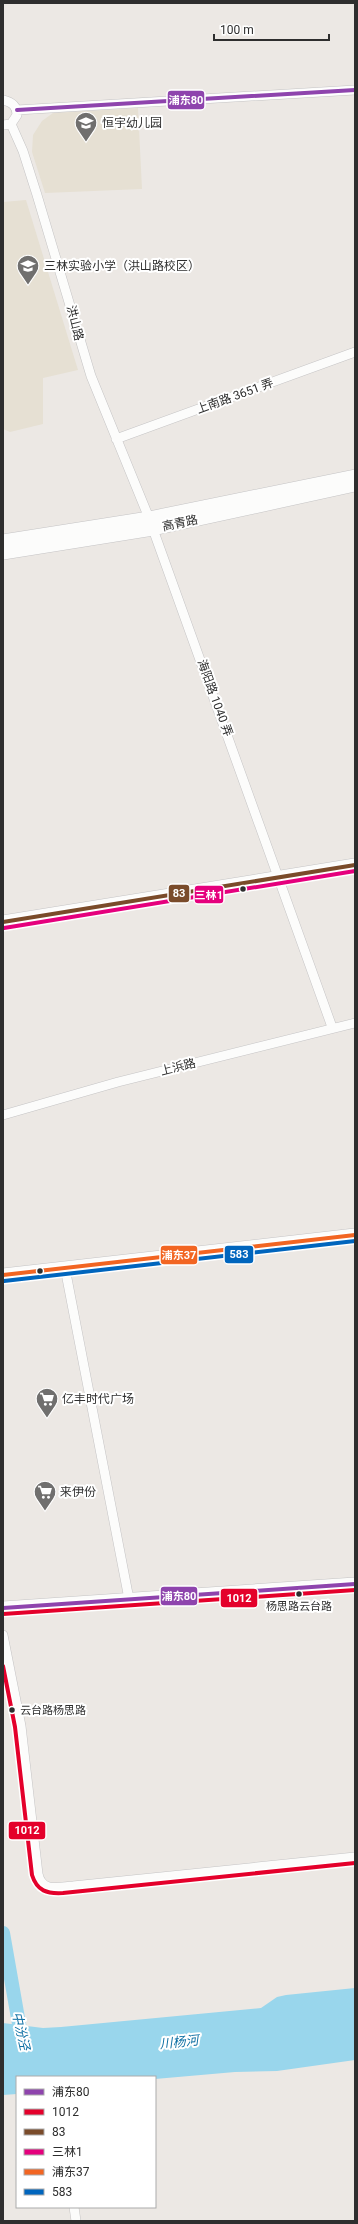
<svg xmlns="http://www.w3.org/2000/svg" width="358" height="2224" font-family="Roboto,'Noto Sans SC',sans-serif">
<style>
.education{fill:#e6e0d3}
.water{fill:#99d6ec}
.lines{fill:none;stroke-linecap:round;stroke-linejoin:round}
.river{stroke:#99d6ec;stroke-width:14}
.street-casing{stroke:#c5c4c5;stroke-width:10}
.secondary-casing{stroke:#c5c4c5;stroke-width:14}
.street{stroke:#fcfcfb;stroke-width:9}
.secondary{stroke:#fcfcfb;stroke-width:13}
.bus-1-casing{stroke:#fff;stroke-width:7}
.bus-2-casing{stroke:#fff;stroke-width:7}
.bus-3-casing{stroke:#fff;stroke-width:7}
.bus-4-casing{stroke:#fff;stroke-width:7}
.bus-5-casing{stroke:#fff;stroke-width:7}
.bus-6-casing{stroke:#fff;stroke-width:7}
.bus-1{stroke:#8e44ad;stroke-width:4}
.bus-2{stroke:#e4002b;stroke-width:4}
.bus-3{stroke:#7a4b2a;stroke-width:4}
.bus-4{stroke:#e5007d;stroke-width:4}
.bus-5{stroke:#f26522;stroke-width:4}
.bus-6{stroke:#0065bd;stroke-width:4}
.bus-dot{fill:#2e2e2e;stroke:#fff;stroke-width:1.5}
.labels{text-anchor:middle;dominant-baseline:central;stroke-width:4;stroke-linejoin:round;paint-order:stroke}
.bus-label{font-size:11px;fill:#2e2e2e;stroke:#fff}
.poi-label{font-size:12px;fill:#2e2e2e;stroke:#fff;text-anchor:start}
.street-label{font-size:12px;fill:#2e2e2e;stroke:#fff}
.water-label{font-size:13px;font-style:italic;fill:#0d6fa3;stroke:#fff}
.line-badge{stroke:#fff;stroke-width:1.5}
.badge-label{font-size:11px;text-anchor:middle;font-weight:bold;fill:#fff}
</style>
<rect width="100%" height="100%" fill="#ece8e4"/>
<!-- education -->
<path class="education" d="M138,108L142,189L45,193L32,152L33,135L42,121L53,113Z
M26,200L78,370L43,378V424L10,432L3,429V202Z"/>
<!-- water -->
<path class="water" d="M355,1988V2060L277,2071L235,2072L155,2079V2077H17V2094L3,2095V2023L43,2028L61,2027L261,2008L277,1997L286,1995Z"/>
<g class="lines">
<!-- river -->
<path class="river" d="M3,1933L22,2041"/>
<!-- street casing -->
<g class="street-casing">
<path id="street" d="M3,100C12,102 17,106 17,115L11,124L3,125
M17,110L355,90
M11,124L23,151L37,195L91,376L149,518L332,1027
M116,439L355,352
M3,1115L118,1082L355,1023
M65,1268L129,1599
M3,1635L21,1726L38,1874C42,1893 59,1887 73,1886L355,1857
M74,2207L76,2221"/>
</g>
<!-- secondary casing -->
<g class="secondary-casing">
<path id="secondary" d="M3,541L149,518L355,476
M3,553L153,529L355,485
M3,922L355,865
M3,1275L355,1235
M3,1608L355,1584"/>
</g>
<!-- street -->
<use href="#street" class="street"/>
<!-- secondary -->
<use href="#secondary" class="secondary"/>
<!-- bus-1 casing -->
<g class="bus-1-casing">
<path id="bus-1" d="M17,110L355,90
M3,1608L355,1584"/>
</g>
<!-- bus-2 casing -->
<g class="bus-2-casing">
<path id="bus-2" d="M3,1614L355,1590
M3,1666L15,1727L32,1875C37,1891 47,1894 63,1893L355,1863"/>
</g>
<!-- bus-3 casing -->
<g class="bus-3-casing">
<path id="bus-3" d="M3,922L355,865"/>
</g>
<!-- bus-4 casing -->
<g class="bus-4-casing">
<path id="bus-4" d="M4,928L355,871"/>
</g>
<!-- bus-5 casing -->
<g class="bus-5-casing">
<path id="bus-5" d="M3,1275L355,1235"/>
</g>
<!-- bus-6 casing -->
<g class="bus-6-casing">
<path id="bus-6" d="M4,1281L355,1241"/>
</g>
<!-- bus-1 -->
<use href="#bus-1" class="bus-1"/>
<!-- bus-2 -->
<use href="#bus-2" class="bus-2"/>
<!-- bus-3 -->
<use href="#bus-3" class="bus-3"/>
<!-- bus-4 -->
<use href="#bus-4" class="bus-4"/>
<!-- bus-5 -->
<use href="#bus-5" class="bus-5"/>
<!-- bus-6 -->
<use href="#bus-6" class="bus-6"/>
</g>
<!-- icons -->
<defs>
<g id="school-pin" transform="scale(1.15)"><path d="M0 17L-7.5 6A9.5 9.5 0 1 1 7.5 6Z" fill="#706f6e" stroke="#fff"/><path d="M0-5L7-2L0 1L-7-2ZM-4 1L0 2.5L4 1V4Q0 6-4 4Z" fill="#fff"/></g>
<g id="supermarket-pin" transform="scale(1.15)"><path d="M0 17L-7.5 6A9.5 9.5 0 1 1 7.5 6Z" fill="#706f6e" stroke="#fff"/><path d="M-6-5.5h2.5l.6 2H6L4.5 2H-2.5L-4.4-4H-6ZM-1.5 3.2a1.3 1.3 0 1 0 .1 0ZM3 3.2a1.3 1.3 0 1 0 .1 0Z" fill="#fff"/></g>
</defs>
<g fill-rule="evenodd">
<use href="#school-pin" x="86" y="123"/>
<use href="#school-pin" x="28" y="266"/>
<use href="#supermarket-pin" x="47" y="1399"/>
<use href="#supermarket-pin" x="45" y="1492"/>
</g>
<!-- markers -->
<g class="bus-dot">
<circle cx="243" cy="889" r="3.5"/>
<circle cx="40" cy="1271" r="3.5"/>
<circle cx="299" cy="1594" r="3.5"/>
<circle cx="12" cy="1710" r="3.5"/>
</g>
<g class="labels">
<!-- bus labels -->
<g class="bus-label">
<text x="299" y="1606">杨思路云台路</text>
<text x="20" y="1710" text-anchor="start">云台路杨思路</text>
</g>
<!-- poi labels -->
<g class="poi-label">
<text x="102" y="123">恒宇幼儿园</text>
<text x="44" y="266">三林实验小学（洪山路校区）</text>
<text x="62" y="1399">亿丰时代广场</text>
<text x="60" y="1492">来伊份</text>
</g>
<!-- street labels -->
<g class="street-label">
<text transform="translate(75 323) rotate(76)">洪山路</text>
<text transform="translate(235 396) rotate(-20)">上南路 3651 弄</text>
<text transform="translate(180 523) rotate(-12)">高青路</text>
<text transform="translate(215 698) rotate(70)">海阳路 1040 弄</text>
<text transform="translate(178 1067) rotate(-14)">上浜路</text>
</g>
<!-- water labels -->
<g class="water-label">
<text transform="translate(21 2031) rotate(77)">中汾泾</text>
<text transform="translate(179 2042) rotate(-6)">川杨河</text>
</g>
</g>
<g class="line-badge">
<rect x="167" y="90" width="38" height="20" rx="4" fill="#8e44ad"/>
<rect x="168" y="884" width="22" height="19" rx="4" fill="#7a4b2a"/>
<rect x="194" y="885" width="30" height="19" rx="4" fill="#e5007d"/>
<rect x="224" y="1245" width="30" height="19" rx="4" fill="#0065bd"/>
<rect x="160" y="1245" width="38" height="20" rx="4" fill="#f26522"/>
<rect x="160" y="1586" width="38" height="20" rx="4" fill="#8e44ad"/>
<rect x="220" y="1588" width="38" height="20" rx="4" fill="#e4002b"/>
<rect x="8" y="1821" width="38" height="19" rx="4" fill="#e4002b"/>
</g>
<g class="badge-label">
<text x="186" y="104">浦东80</text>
<text x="179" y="897">83</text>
<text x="209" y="899">三林1</text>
<text x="239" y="1258">583</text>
<text x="179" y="1259">浦东37</text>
<text x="179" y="1600">浦东80</text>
<text x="239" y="1602">1012</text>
<text x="27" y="1834">1012</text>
</g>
<!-- border -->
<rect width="358" height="2224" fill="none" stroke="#2e2e2e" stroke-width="8"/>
<!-- legend -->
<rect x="16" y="2076" width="140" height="132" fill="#ffffff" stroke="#ababab"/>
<rect x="24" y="2089" width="20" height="6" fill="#8e44ad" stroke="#ababab"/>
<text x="52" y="2096" font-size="12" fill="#2e2e2e">浦东80</text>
<rect x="24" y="2109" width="20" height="6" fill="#e4002b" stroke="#ababab"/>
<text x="52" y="2116" font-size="12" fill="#2e2e2e">1012</text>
<rect x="24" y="2129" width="20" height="6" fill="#7a4b2a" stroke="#ababab"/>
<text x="52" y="2136" font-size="12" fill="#2e2e2e">83</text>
<rect x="24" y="2149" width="20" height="6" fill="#e5007d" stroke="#ababab"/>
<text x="52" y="2156" font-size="12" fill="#2e2e2e">三林1</text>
<rect x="24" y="2169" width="20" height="6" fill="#f26522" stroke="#ababab"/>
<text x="52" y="2176" font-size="12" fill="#2e2e2e">浦东37</text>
<rect x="24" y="2189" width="20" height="6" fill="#0065bd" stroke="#ababab"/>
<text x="52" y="2196" font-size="12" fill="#2e2e2e">583</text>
<!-- scale -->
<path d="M214 34v6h115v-6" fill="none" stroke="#2e2e2e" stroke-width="2"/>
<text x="220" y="34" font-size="12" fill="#2e2e2e" stroke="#ffffff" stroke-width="3" paint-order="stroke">100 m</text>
</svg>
